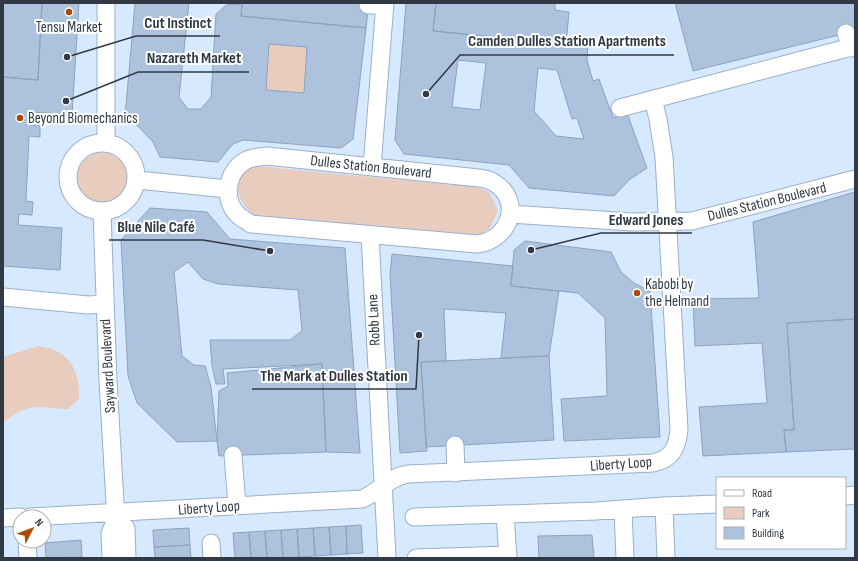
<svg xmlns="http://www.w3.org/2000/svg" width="858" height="561" font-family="'Sofia Sans Condensed',sans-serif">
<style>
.green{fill:#e8ccbe}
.building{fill:#acc2dd;stroke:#8da3bd;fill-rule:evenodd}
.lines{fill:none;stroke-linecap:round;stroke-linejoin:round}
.minor-casing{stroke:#9aafca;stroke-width:19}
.minor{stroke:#fff;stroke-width:17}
.poi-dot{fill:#ab4b00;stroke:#fff;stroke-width:1.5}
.labels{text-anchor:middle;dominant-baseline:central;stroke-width:4;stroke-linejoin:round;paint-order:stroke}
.poi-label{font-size:15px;fill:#303944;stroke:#fff;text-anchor:start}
.street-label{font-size:15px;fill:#303944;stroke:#fff}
.leader{fill:none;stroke:#303944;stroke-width:1.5}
.callout-dot{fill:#303944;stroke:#fff;stroke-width:1.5}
.callout-label{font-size:16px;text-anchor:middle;font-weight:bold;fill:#303944;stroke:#fff;stroke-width:4;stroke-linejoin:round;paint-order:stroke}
</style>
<rect width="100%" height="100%" fill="#d7e9ff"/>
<!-- green -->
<path class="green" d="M269,44L307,47L304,93L266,90Z
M77 178a25 25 0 1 1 50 0a25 25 0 1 1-50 0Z
M256,166L476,187L489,192L498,211L490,228L481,235L254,215C236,200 227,175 256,166Z
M38,346C69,350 80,369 79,399L68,409C37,408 29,401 3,423V357Z"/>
<!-- building -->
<path class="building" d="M3,3H42L38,80L3,77Z
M42,3H79L72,115L31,112L30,125H40V137L29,136L26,201L33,202L32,215L19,214L18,225L62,228L60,270L3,266V77L38,80Z
M135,3H189L179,97L188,109H201L211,97L216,14L228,4L242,5L241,16L366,28L353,139L341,148L243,140L233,144L218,162L160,157L153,142L139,127L125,117ZM269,44L307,47L304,93L266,90Z
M242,3H369L366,28L241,16Z
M406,3H436L433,31L566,44V37L588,40L587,60L593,81L599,79L613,118L627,113L647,168L629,180L614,196L529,188L509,165L404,154L395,140ZM458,60L486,63L480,110L452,107ZM538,68L557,70L572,119L577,118L584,139L556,136L534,111Z
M436,3H555V10L569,12L566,44L433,31Z
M675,3H855V31L693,71Z
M855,192V319L787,323L794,430H784L786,452L703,456L699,407L767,403L762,343L695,346L693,299L759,298L753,222Z
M150,208L207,212L230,239L345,248L360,453L326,452L322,364L223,369L225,384H216L212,366L210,340H290L302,331L298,290L218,284L203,279L188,262L174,272L182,356L194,365L205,366L211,387L217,441L177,442L137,403L128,376L121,240Z
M525,241L611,252L621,272L634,283L650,291L660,437L564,441L561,399L607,396L605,318L578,293L511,286L514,250Z
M392,254L513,266L511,286L559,291L549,356L501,358L506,313L444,309L446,361L421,362L427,451L400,453L390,274Z
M855,319V449L786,452L784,430H794L787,323Z
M549,356L554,440L426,447L421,362Z
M322,364L326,452L219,456L217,441L219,391L228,386L227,373Z
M361,525L363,553L347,554L346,526Z
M346,526L347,554L331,555L329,527Z
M329,527L331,555L315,556L313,528Z
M189,528L190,545L154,547L153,530Z
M313,528L315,556L299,557L297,529Z
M297,529L299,557L283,558L281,530Z
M281,530L283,558H267L265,531Z
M265,531L267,558H251L249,532Z
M249,532L251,558H235L233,533Z
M592,535L594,558H539L538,536Z
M81,540L82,557L46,558L45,543Z
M190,545L191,558H155L154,547Z"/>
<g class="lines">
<!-- minor casing -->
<g class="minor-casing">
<path id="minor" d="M106,3V143
M368,5H385
M846,33L851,48
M620,108L855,46
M68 177a34 34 0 1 1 68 0a34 34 0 1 1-68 0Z
M267,156L469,177C477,178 487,178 493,182C524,200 510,240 477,244L251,224C247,221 241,218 238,215C222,200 227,171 245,161C252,157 259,157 267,156Z
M372,167L385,3
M137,180L228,189
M102,212L108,381L116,520L110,533L111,558
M510,214L632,222L692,221L855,179
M370,235L387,558
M3,297L88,305L105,304
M455,445L456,473
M233,455L237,506
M845,496L855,495
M623,509L625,558
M505,514L508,558
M30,517L362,499C379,492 389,477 408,474L653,463C672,459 677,448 679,430L664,157L658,119L653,99
M414,517L596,511L664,506
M3,518L20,517
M116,520L126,528L127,558
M27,541L28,558
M211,543L212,558
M416,558L508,555
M666,558L664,506L717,504"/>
</g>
<!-- minor -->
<use href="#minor" class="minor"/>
</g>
<!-- markers -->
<g class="poi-dot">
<circle cx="69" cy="12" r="4"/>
<circle cx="20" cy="118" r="4"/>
<circle cx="637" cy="293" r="4"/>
</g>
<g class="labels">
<!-- poi labels -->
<g class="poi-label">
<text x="69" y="27" text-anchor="middle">Tensu Market</text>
<text x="28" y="118">Beyond Biomechanics</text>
<text x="645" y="284">Kabobi by<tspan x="645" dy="17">the Helmand</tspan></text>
</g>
<!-- street labels -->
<g class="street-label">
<text transform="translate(371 167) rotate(6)">Dulles Station Boulevard</text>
<text transform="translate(767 202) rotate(-14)">Dulles Station Boulevard</text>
<text transform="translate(374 320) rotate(-93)">Robb Lane</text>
<text transform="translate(108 366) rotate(-93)">Sayward Boulevard</text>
<text transform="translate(621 464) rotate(-4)">Liberty Loop</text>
<text transform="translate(209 508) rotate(-4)">Liberty Loop</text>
</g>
</g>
<!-- callouts -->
<path class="leader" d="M67 57L136 36H220M426 94L460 55H674M66 101L138 72H249M531 250L601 233H692M270 251L203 240H109M419 335L416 389H252"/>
<g class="callout-dot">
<circle cx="67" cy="57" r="4"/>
<circle cx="426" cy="94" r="4"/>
<circle cx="66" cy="101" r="4"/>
<circle cx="531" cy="250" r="4"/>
<circle cx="270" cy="251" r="4"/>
<circle cx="419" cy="335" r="4"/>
</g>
<g class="callout-label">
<text x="178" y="28">Cut Instinct</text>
<text x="567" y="46">Camden Dulles Station Apartments</text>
<text x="194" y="63">Nazareth Market</text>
<text x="646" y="225">Edward Jones</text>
<text x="156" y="232">Blue Nile Café</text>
<text x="334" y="381">The Mark at Dulles Station</text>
</g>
<!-- border -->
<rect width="858" height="561" fill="none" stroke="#303944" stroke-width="8"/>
<!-- legend -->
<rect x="716" y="477" width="130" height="72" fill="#ffffff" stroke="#acb0b4"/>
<rect x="724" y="490" width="20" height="6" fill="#ffffff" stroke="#acb0b4"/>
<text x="752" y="497" font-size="12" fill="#303944">Road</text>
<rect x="724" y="507" width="20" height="12" fill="#e8ccbe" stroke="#acb0b4"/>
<text x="752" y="517" font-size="12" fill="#303944">Park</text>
<rect x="724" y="527" width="20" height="12" fill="#acc2dd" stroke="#acb0b4"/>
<text x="752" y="537" font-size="12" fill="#303944">Building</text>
<!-- north arrow -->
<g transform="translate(32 529) rotate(48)"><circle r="19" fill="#ffffff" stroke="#acb0b4"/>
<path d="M0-3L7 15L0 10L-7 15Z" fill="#ab4b00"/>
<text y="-6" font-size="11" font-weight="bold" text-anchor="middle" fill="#303944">N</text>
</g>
</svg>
